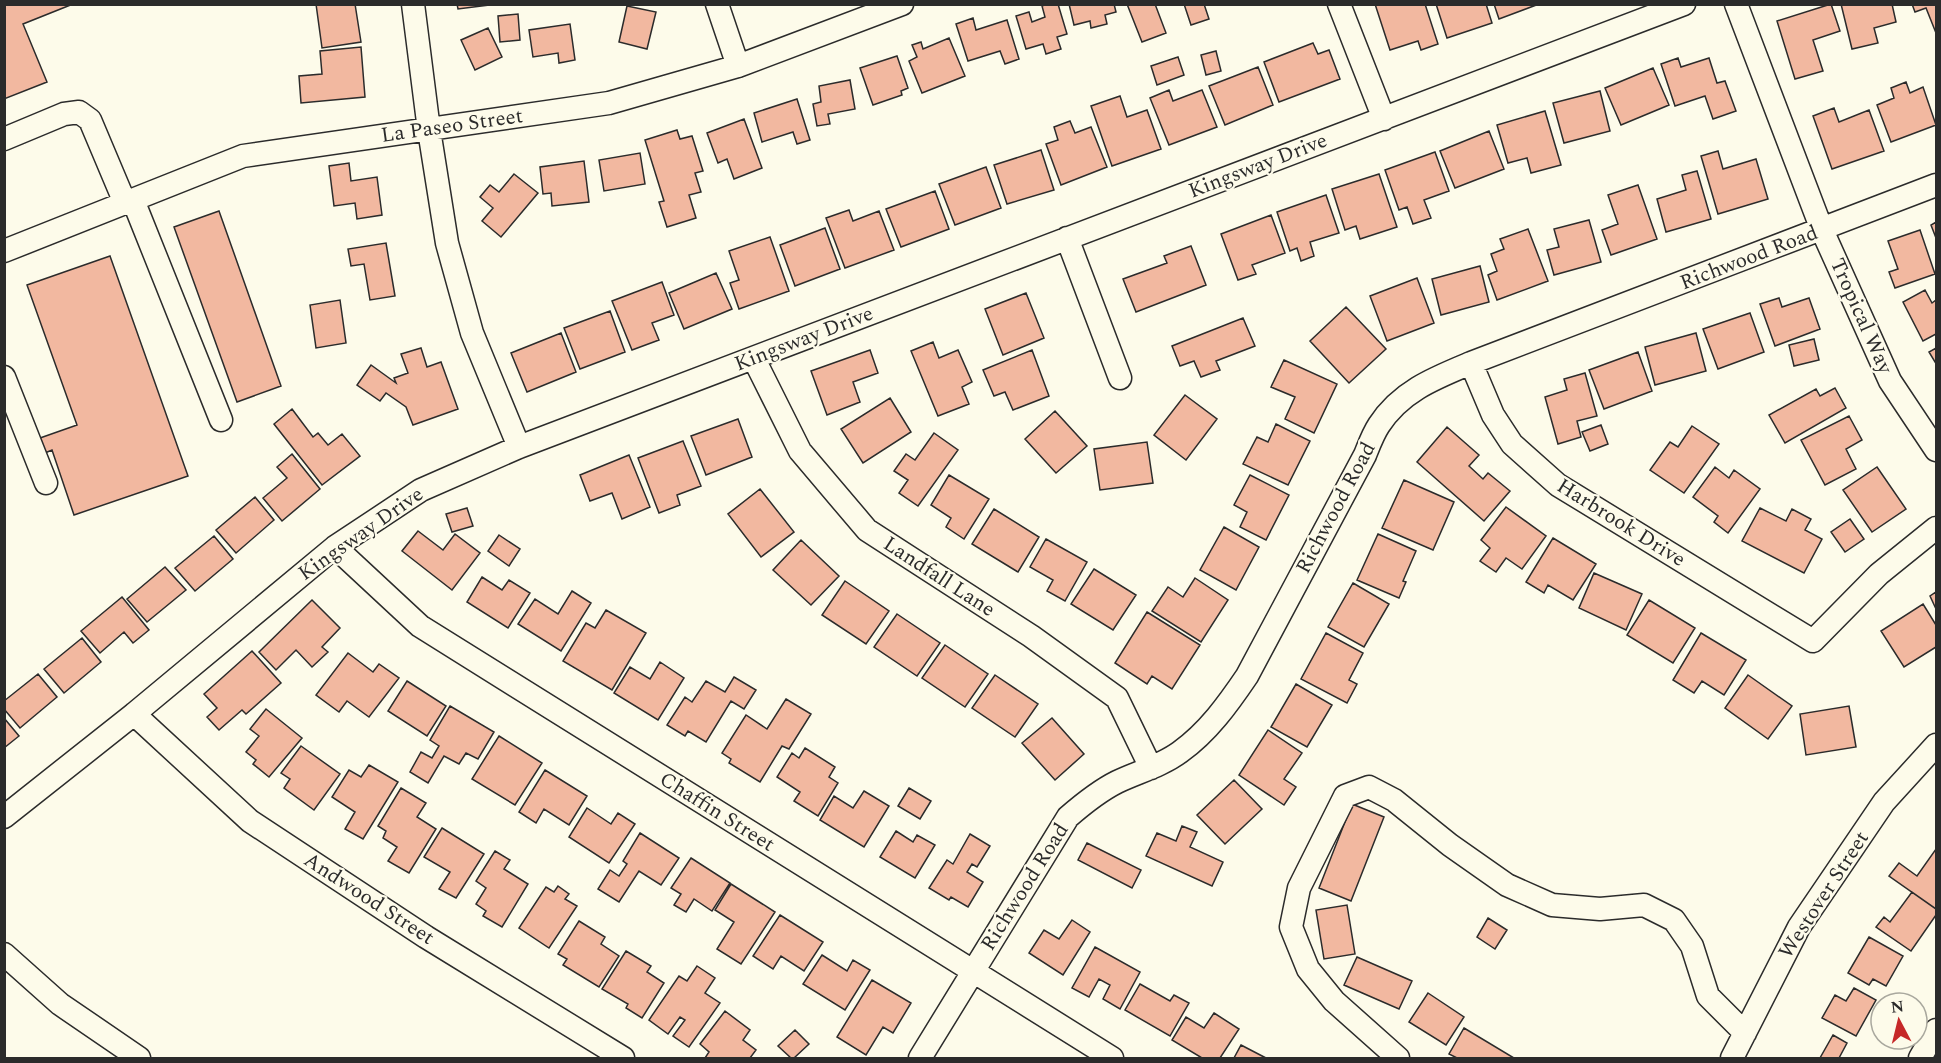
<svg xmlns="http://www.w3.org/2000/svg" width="1941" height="1063" font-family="Spectral,serif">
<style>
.building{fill:#f2b8a0;stroke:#2b2b2b;stroke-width:1.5}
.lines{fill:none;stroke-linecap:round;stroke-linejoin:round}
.minor-casing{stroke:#2b2b2b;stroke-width:25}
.minor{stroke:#fdfbea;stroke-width:22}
.labels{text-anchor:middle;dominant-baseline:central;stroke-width:4.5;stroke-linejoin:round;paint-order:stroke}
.street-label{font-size:21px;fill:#2b2b2b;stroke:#fdfbea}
</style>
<rect width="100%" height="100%" fill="#fdfbea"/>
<!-- building -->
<path class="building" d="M4,4H73L23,24L47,82L4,99Z
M316,4H355L361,42L322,48Z
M457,4H489V5L458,9Z
M1047,4H1058L1067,34L1057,37L1061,49L1046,54L1043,44L1026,49L1016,16L1029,12L1032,22L1045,17L1042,6Z
M1069,4H1114L1116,12L1105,15L1107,24L1091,28L1090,21L1074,25Z
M1127,4H1155L1166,33L1142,42Z
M1184,4H1204L1209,19L1191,25Z
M1375,4H1425L1438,44L1421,50L1418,41L1390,50Z
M1436,4H1486L1492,23L1447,38Z
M1494,4H1539L1499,19Z
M1831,4L1840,31L1813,40L1823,71L1795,79L1777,21Z
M1841,4H1892L1896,22L1874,28L1878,43L1852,49Z
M1912,4H1936V33L1926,8L1915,12Z
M627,6L656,12L647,49L619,42Z
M518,14L520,40L500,42L498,16Z
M973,18L976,30L1007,20L1019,59L1005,64L1000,51L968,61L956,24Z
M570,24L575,60L559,63L558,53L533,57L529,30Z
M488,28L502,57L475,70L461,40Z
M949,38L965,76L922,93L909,61L917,57L912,45L921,42L923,49Z
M1313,43L1318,54L1329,50L1340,79L1279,102L1264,62Z
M361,47L365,97L301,103L299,76L322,74L320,51Z
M1216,51L1221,71L1206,75L1201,55Z
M897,56L908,88L901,91L902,95L873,105L860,68Z
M1178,57L1184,75L1157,85L1151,66Z
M1678,58L1681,67L1709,58L1717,83L1725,81L1736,111L1713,119L1705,96L1675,106L1661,64Z
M1258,67L1273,105L1225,125L1209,86Z
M1653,68L1669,105L1621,125L1605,88Z
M850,80L855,109L828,114L830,124L817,126L813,104L821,102L819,86Z
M1906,82L1910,93L1923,87L1936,125L1891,142L1877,105L1894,98L1891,88Z
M1169,90L1173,101L1202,90L1217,127L1169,145L1150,98Z
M1600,91L1610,131L1564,143L1553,103Z
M1120,96L1127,117L1147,110L1161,149L1112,166L1091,106Z
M797,99L810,140L797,144L793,132L762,142L754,113Z
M1834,108L1839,122L1869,110L1884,151L1832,169L1813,116Z
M1545,111L1561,165L1531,173L1527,158L1508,163L1497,125Z
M744,119L762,168L734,179L727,159L718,163L707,133Z
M1070,121L1075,133L1091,127L1107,167L1061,185L1046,144L1058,140L1054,127Z
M677,130L680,139L692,136L703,171L695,173L701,192L689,195L696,218L667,227L659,202L664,201L645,140Z
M1489,131L1504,169L1455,188L1440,151Z
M1041,150L1054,190L1007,204L994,165Z
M1718,151L1723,169L1756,159L1768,199L1718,214L1701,156Z
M1435,152L1449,191L1424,200L1431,218L1413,224L1407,207L1399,210L1385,170Z
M640,153L645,184L604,191L599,160Z
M584,161L589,202L552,206L551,193L543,194L540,167Z
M349,163L351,181L377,177L382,215L357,219L355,203L334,206L329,166Z
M986,167L1001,208L955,225L939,184Z
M1697,171L1711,219L1666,232L1657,199L1686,190L1682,175Z
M514,174L538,193L501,237L482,221L493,208L480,197L490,185L499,192Z
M1379,174L1397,227L1360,239L1356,226L1345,230L1332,189Z
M1638,185L1657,239L1611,255L1602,230L1618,224L1608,195Z
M935,191L949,229L901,247L886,209Z
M1326,195L1339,233L1310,242L1314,256L1301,261L1297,248L1290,251L1277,212Z
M849,210L853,221L879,211L894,250L845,268L826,218Z
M219,211L281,386L237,402L174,227Z
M1271,215L1285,253L1252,265L1256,274L1238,280L1221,234Z
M1589,220L1601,262L1554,275L1547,250L1559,247L1554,229Z
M1936,222V238L1931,225Z
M825,228L840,269L795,286L780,245Z
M1528,229L1548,281L1497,300L1488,275L1497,271L1491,254L1504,249L1500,239Z
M1920,230L1935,274L1895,288L1889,272L1898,269L1888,241Z
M770,237L789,291L739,309L730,283L739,280L729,251Z
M386,243L395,296L370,300L364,264L351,266L348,249Z
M1191,246L1206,285L1136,312L1123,279L1167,263L1164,256Z
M110,256L188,476L74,515L52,450L45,453L40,438L77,425L27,285Z
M1480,266L1489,302L1441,315L1432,279Z
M716,273L732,309L684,329L669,293Z
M1417,278L1434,323L1387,341L1370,296Z
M662,282L674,315L652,323L659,340L632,350L612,301Z
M1925,290L1932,303L1936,300V334L1923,341L1903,302Z
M1026,293L1044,338L1003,355L985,309Z
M1779,298L1782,307L1809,298L1820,329L1775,346L1760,304Z
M340,300L346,343L316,348L310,305Z
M1346,307L1386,349L1349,383L1310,341Z
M610,311L625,352L580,369L564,328Z
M1750,313L1764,352L1718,369L1703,329Z
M1243,318L1255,346L1216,361L1220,370L1201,377L1194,361L1180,366L1172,346Z
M561,333L576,372L527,392L511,353Z
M1696,333L1706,371L1655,385L1645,347Z
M1814,339L1819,360L1794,366L1789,345Z
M933,342L939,358L958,350L972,382L962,387L969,404L938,416L911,351Z
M421,348L427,367L441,362L458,409L413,425L406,407L386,393L380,401L357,385L371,365L396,383L394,378L408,373L401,354Z
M1936,348V360L1935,362L1929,352Z
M870,350L878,373L853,382L860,402L827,415L811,371Z
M1032,350L1049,396L1013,410L1005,392L994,396L983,370Z
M1638,352L1652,391L1604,409L1589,370Z
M1284,360L1337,384L1314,433L1285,419L1295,397L1271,387Z
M1585,373L1597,416L1577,421L1581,437L1558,444L1545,397L1567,390L1564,379Z
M1835,388L1846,408L1785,443L1769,415L1816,389L1820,396Z
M1185,395L1217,419L1186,460L1154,435Z
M890,398L911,432L863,463L841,429Z
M292,409L313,437L318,433L328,445L342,434L360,456L322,485L274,424Z
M1055,411L1087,446L1056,473L1025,439Z
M1849,416L1862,440L1846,449L1856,469L1825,485L1801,440Z
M738,419L752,457L706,475L691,436Z
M1276,424L1310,441L1288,485L1243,464L1257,437L1268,442Z
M1601,425L1608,444L1590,451L1582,432Z
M1692,426L1719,444L1684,493L1650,470L1670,442L1678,447Z
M1447,427L1479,455L1469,466L1483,479L1488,473L1510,491L1484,521L1417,462Z
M934,433L958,450L918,506L899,493L908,480L894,471L906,454L915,460Z
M683,441L701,486L677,495L680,505L659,513L638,458Z
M1147,442L1153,483L1100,490L1094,449Z
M292,454L320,489L282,521L263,498L287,478L277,467Z
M629,455L650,507L622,519L612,493L590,501L580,475Z
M1715,467L1729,478L1734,470L1760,489L1728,533L1714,522L1718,516L1693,497Z
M1877,467L1906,509L1872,532L1843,490Z
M949,475L989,499L964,539L946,527L951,518L931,505Z
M1250,475L1289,495L1266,540L1240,527L1247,512L1234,505Z
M1404,480L1454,502L1433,550L1382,528Z
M760,489L794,532L761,557L728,514Z
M255,497L274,520L236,553L216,530Z
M1506,507L1546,536L1522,569L1506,558L1496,572L1480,561L1490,548L1481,540Z
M467,508L473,526L452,532L446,514Z
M1760,508L1786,521L1792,509L1811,519L1805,530L1822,539L1804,573L1742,541Z
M994,509L1039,537L1018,572L972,544Z
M1850,519L1864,539L1845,552L1831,532Z
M1224,527L1259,547L1236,590L1200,570Z
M418,531L443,550L455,534L480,553L452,590L402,551Z
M1378,534L1416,551L1403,581L1406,582L1399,598L1357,580Z
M499,535L520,549L509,566L488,551Z
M214,536L233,559L195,591L175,568Z
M1553,538L1596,564L1573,600L1548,585L1544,593L1526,582Z
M1046,539L1087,562L1065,601L1047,591L1053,580L1030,567Z
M801,540L839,576L811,605L773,570Z
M165,567L186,590L147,622L127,599Z
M1094,569L1136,595L1113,630L1071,604Z
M1594,573L1642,594L1626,630L1579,608Z
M482,577L502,590L509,580L530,593L508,628L467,602Z
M1195,578L1228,600L1201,642L1152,611L1168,587L1183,597Z
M845,581L889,611L866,644L822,615Z
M1353,583L1389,604L1364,647L1328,627Z
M572,591L591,603L561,651L518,624L535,599L558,614Z
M1936,592V609L1930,596Z
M122,597L149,630L133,643L124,632L100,653L81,631Z
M312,600L340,628L322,647L328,652L312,667L296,650L276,670L259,652Z
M1649,600L1695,628L1673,663L1627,635Z
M1923,604L1936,625V647L1904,667L1881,631Z
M606,610L646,633L612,690L563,661L586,623L595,628Z
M1147,612L1200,645L1172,689L1152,676L1147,684L1115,663Z
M897,614L940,643L917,676L874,647Z
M1326,633L1363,653L1349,680L1357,684L1347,703L1301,679Z
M1701,633L1746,660L1724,695L1702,681L1694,693L1673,680Z
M82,638L101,662L64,693L44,669Z
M945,645L988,674L965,707L922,678Z
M252,651L281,683L246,714L242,710L219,730L207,717L217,708L204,694Z
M348,653L373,672L379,664L399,678L369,717L347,701L339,712L316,695Z
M660,662L684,678L658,720L614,693L630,667L650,679Z
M38,674L57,697L20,728L4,709V701Z
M995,675L1038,704L1015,737L972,708Z
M1748,675L1792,706L1768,739L1725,708Z
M734,677L756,690L744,709L731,701L706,742L688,731L685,736L667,725L685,697L692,702L706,681L725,692Z
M407,681L446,706L427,736L388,711Z
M1296,684L1332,705L1307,747L1271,727Z
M786,699L811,714L789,749L782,746L760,782L729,763L731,759L722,753L746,715L767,729Z
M450,706L494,732L478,759L466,753L459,764L444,756L428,783L410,772L421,752L432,758L439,746L430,740Z
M1849,706L1856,747L1806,755L1800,714Z
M266,709L302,738L269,777L253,764L256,760L246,752L259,736L250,729Z
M4,718L19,736L4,748Z
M1052,718L1084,754L1055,780L1022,743Z
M1268,730L1302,753L1284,779L1296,787L1284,805L1239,775Z
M499,736L542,763L515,805L472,779Z
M301,746L340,774L314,810L284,788L290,779L281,773Z
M805,748L835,767L829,777L838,783L818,816L794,801L800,792L777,777L792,753L799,758Z
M369,765L398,782L363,839L345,829L355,812L332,797L349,770L361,777Z
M545,770L587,796L569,825L544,809L536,823L519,812Z
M1234,780L1262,809L1225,844L1197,815Z
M401,788L426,803L417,817L436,829L409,873L388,861L397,847L383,838L386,831L378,826Z
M909,788L931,801L920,819L898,806Z
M864,791L889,806L864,847L820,820L834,796L853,808Z
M1352,804L1384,817L1351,901L1319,888Z
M587,808L611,824L618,813L635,824L609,863L569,837Z
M1182,826L1197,832L1190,847L1223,862L1212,886L1146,856L1157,833L1176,841Z
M442,828L484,854L456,898L439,889L450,872L424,857Z
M896,831L913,842L917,835L935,845L915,878L880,857Z
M640,833L679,858L661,885L639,871L619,902L598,889L610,870L619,876L627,864L623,861Z
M970,834L990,846L977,867L972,864L967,872L983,882L968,907L951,897L949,900L929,888L947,860L953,864Z
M1087,843L1141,870L1132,888L1078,860Z
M1936,849V909L1889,876L1899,863L1917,876Z
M495,851L510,860L504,869L528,884L502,927L483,916L486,911L476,904L486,888L476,881Z
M691,858L730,883L712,911L694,899L686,912L674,905L681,894L671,888Z
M731,884L775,912L741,964L717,949L734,922L715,910Z
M558,886L569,894L565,899L577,906L549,948L519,928L546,887L554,892Z
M1912,892L1936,909V915L1911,951L1876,927L1884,917L1890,922Z
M1347,905L1355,954L1324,959L1316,910Z
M780,915L823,942L804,971L781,956L773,969L753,956Z
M1488,918L1507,930L1495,949L1477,937Z
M1072,920L1090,932L1063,975L1029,953L1044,930L1059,939Z
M579,921L605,937L601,944L619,956L599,987L563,965L567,959L558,954Z
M1869,937L1903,956L1886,986L1873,979L1869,985L1848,973Z
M1095,947L1140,972L1120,1009L1103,999L1110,985L1099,979L1089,997L1072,988Z
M626,951L651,966L647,972L664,983L642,1018L626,1008L628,1004L602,989Z
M822,955L847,971L853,960L870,970L845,1010L803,984Z
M1357,957L1412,981L1399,1009L1344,985Z
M697,966L715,978L705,993L720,1003L689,1047L673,1036L685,1020L680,1017L668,1034L649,1020L679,976L687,981Z
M872,980L911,1003L893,1033L883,1027L866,1055L837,1037Z
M1140,984L1170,1001L1174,995L1189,1003L1170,1036L1125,1010Z
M1854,988L1876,1000L1856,1036L1822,1018L1835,995L1846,1001Z
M1428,993L1464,1017L1446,1045L1409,1022Z
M725,1011L750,1030L743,1040L756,1050L750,1058H705L709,1052L700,1044Z
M1214,1013L1239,1029L1220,1058H1202L1172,1040L1186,1017L1204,1028Z
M1464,1028L1514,1058H1457L1449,1054Z
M795,1030L809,1044L794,1058H791L778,1046Z
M1833,1035L1847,1043L1839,1058H1820Z
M1241,1045L1266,1058H1234Z"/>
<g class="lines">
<!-- minor casing -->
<g class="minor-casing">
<path id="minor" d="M413,4L429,130L447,243L472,333L519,447
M717,4L738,66
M1339,4L1384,119
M1736,4L1822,230L1890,381L1936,450
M4,139L64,114L79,112L90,120L125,203
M133,200L221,420
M1067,238L1120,378
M4,251L243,156L609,103L738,66L902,4
M754,359L800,451L867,530L1031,636L1117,698L1151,768
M1471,363L1493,415L1512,444L1558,485L1813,641L1879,574L1936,528
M4,377L46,483
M335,547L420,626L1112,1058
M134,714L250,821L426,937L623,1058
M4,817L134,714L335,547L421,490L519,447L1684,4
M4,954L60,1004L139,1058
M920,1058L1068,817C1083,804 1099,791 1117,782C1138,772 1161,766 1180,752C1208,732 1228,704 1247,676L1365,455C1369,445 1373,434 1379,425C1401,391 1435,378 1471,363L1936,185
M1398,1058L1334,1001L1308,969L1291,927L1299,888L1345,796L1369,787L1394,800L1450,845L1507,885L1552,905L1600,909L1644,905L1674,920L1692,946L1708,996L1745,1033
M1732,1058L1799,927L1884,802L1936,745
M1920,1058L1936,1030"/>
</g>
<!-- minor -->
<use href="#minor" class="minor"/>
</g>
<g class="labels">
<!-- street labels -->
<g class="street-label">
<text transform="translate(452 126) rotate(-8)">La Paseo Street</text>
<text transform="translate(1258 166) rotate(-21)">Kingsway Drive</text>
<text transform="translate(1749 258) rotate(-21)">Richwood Road</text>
<text transform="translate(1861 316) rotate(66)">Tropical Way</text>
<text transform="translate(804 339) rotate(-21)">Kingsway Drive</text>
<text transform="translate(1336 508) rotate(-62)">Richwood Road</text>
<text transform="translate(1621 523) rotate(32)">Harbrook Drive</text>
<text transform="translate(361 534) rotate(-35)">Kingsway Drive</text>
<text transform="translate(939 577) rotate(33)">Landfall Lane</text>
<text transform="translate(717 812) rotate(32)">Chaffin Street</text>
<text transform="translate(1025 887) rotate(-58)">Richwood Road</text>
<text transform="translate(1824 895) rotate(-57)">Westover Street</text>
<text transform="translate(369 899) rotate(33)">Andwood Street</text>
</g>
</g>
<!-- border -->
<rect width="1941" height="1063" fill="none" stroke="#2b2b2b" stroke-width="12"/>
<!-- north arrow -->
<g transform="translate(1899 1021) rotate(353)"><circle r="28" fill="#fdfbea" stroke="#a9a89e" stroke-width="1.5"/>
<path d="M0-4.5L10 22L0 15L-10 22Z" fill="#c62828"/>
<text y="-9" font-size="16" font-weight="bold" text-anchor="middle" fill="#2b2b2b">N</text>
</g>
</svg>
